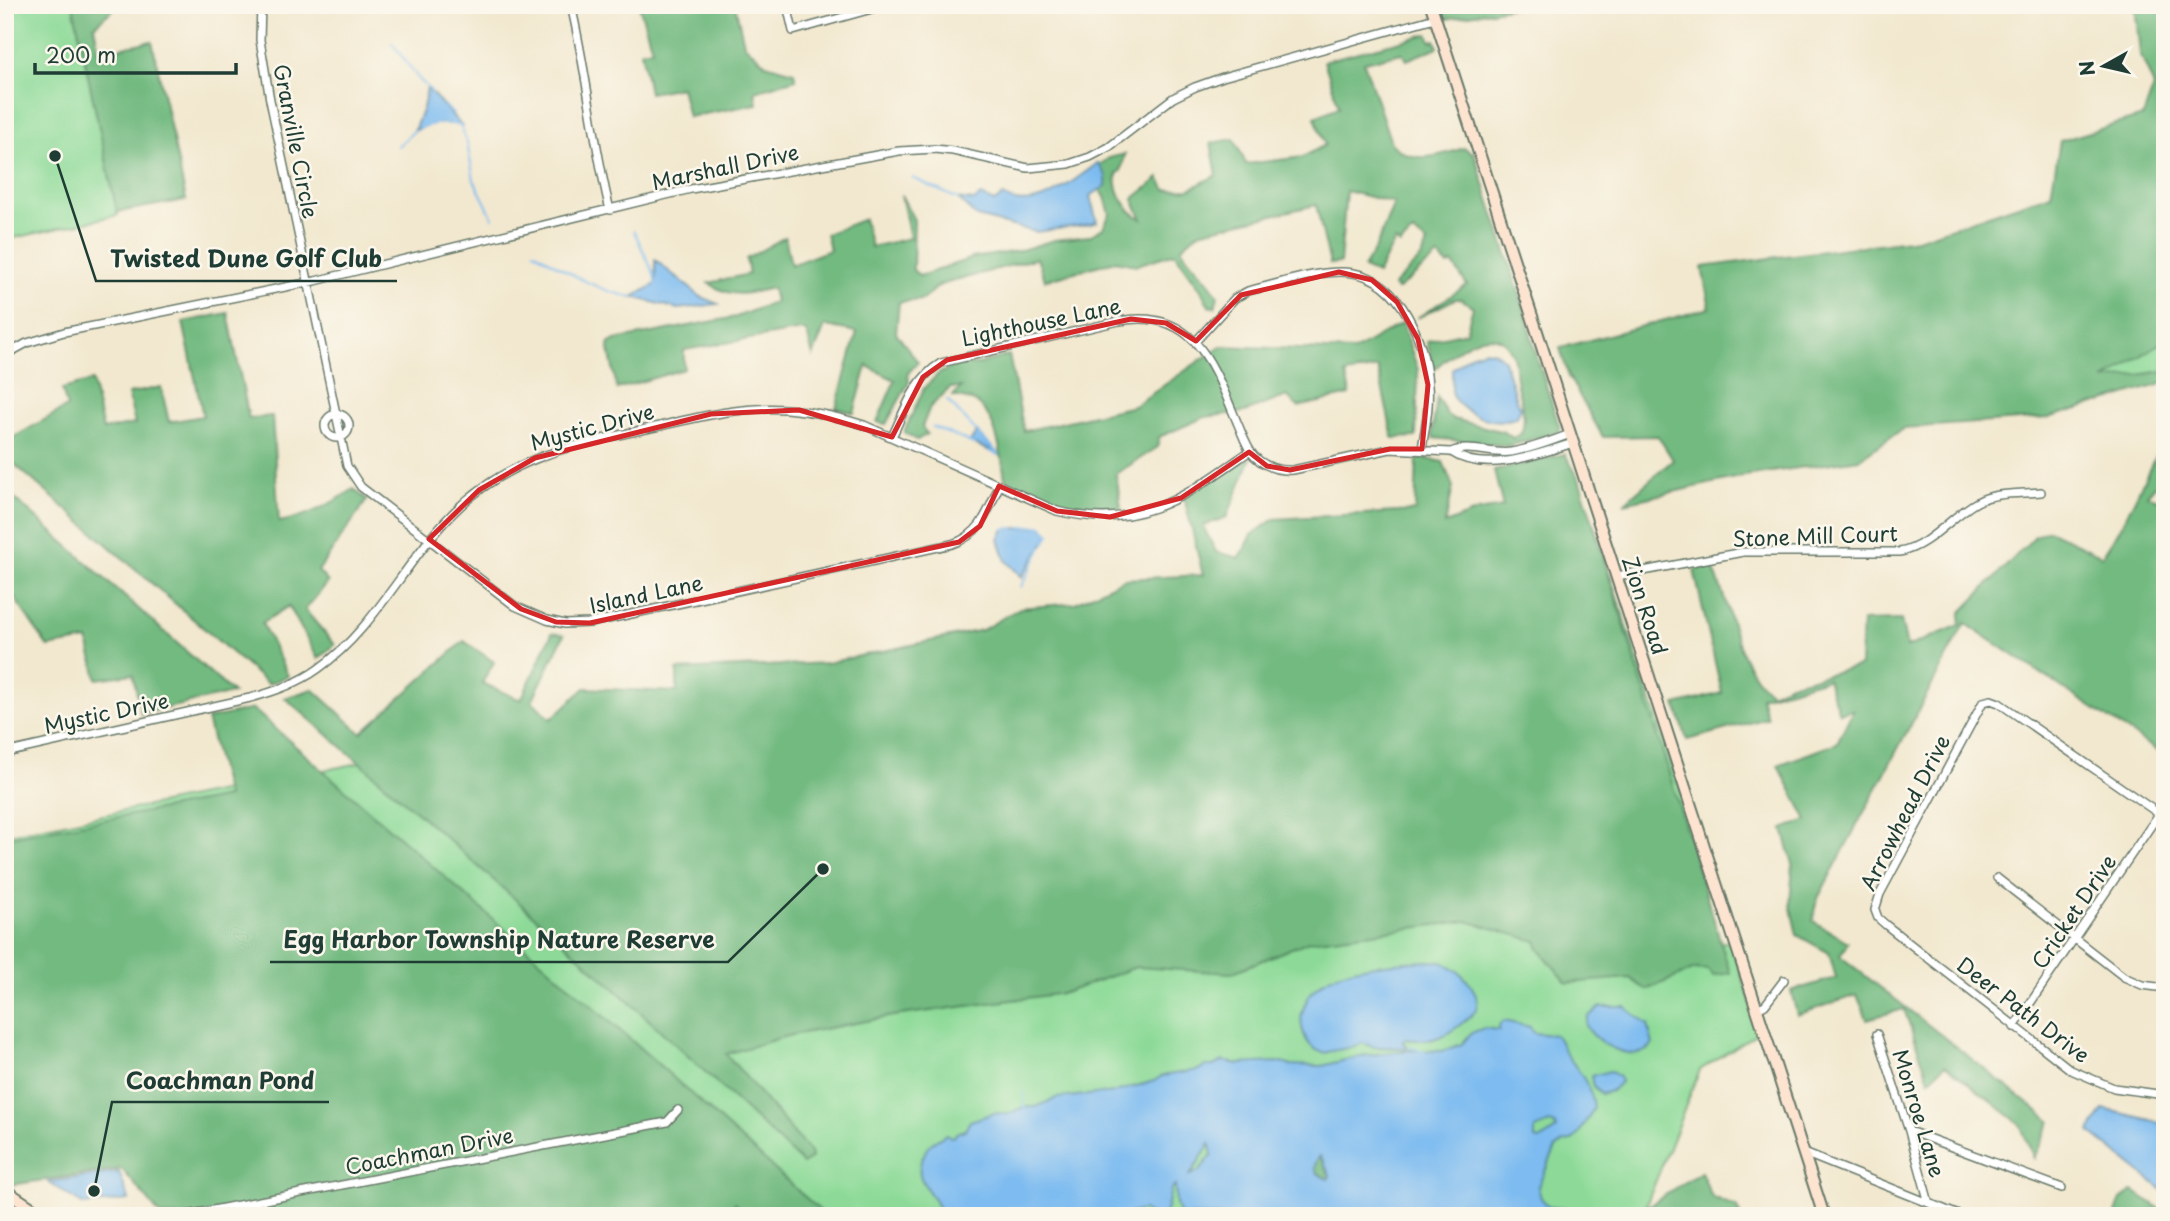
<svg xmlns="http://www.w3.org/2000/svg" width="2170" height="1221" font-family="'Playpen Sans',sans-serif">
<style>
.green{fill:#8dda98;stroke:#568c66;stroke-width:2}
.forest{fill:#72ba80;stroke:#487c5a;stroke-width:2}
.water{fill:#7dbbf0;stroke:#4e7c92;stroke-width:2;fill-rule:evenodd}
.lines{fill:none;stroke-linecap:round;stroke-linejoin:round}
.stream{stroke:#7dbbf0;stroke-width:2}
.street-casing{stroke:#69796a;stroke-width:10}
.secondary-casing{stroke:#69796a;stroke-width:14}
.street{stroke:#fff;stroke-width:7}
.secondary{stroke:#fde4d0;stroke-width:10}
.marked{fill:none;stroke:#d62828;stroke-width:5;stroke-linejoin:round}
.labels{text-anchor:middle;dominant-baseline:central;stroke-width:5;stroke-linejoin:round;paint-order:stroke}
.street-label{font-size:21px;fill:#1f3d34;stroke:#fbf7ec}
.leader{fill:none;stroke:#1f3d34;stroke-width:2.5}
.callout-dot{fill:#1f3d34;stroke:#fbf7ec;stroke-width:2.5}
.callout-label{font-size:23px;text-anchor:middle;font-weight:bold;fill:#1f3d34;stroke:#fbf7ec;stroke-width:5;stroke-linejoin:round;paint-order:stroke}
</style>
<rect width="100%" height="100%" fill="#fbf7ec"/>
<filter id="ink" filterUnits="userSpaceOnUse"><feTurbulence type="fractalNoise" baseFrequency=".0143" numOctaves="2"/><feDisplacementMap in="SourceGraphic" scale="14" xChannelSelector="R" yChannelSelector="G"/><feConvolveMatrix kernelMatrix="1 2 1 2 8 2 1 2 1" color-interpolation-filters="sRGB"/></filter>
<filter id="wash" filterUnits="userSpaceOnUse"><feTurbulence type="fractalNoise" baseFrequency=".00686" numOctaves="4" result="noise"/><feDisplacementMap in="SourceGraphic" scale="28" xChannelSelector="R" yChannelSelector="G"/><feGaussianBlur stdDeviation="1.57" result="paint"/><feColorMatrix in="noise" values="0 0 0 0 0 0 0 0 0 0 0 0 0 0 0 0 0 1.4 0 .05"/><feComposite in="paint" operator="in"/></filter>
<g filter="url(#wash)">
<rect width="100%" height="100%" fill="#f2e8cf"/>
<!-- green -->
<path class="green" d="M5,5H73L118,215L5,240Z
M2165,340V371L2103,381Z
M1590,513L1702,857L1578,881L1672,959L1730,940L1760,1031L1700,1070L1645,1208L1648,1216H807L651,1060L10,1185L5,1182V835Z"/>
<!-- forest -->
<path class="forest" d="M73,5H118L94,26L99,52L152,41L186,200L117,212Z
M639,5H735L744,44L766,64L794,72L796,79L755,91L757,104L688,117L681,87L649,93L641,51L652,49Z
M1436,5H1524L1441,20Z
M2135,5H2165V340L2104,380L2165,371V383L2048,418L1904,428L1859,459L1744,476L1624,503L1673,460L1658,436L1603,437L1569,377L1560,348L1710,308L1702,267L1917,239L2051,194L2060,141L2143,116L2154,86L2140,54Z
M1428,34L1431,41L1435,40L1438,47L1407,60L1402,53L1364,62L1391,143C1412,166 1439,156 1464,148L1474,153L1524,308L1536,354L1560,429L1558,432L1508,446L1434,438L1432,433L1437,397L1447,415L1453,419L1504,432L1513,438L1521,434C1528,418 1520,401 1517,385C1514,373 1517,359 1509,348C1491,319 1450,355 1434,369L1427,341L1466,332L1473,307L1461,299H1455L1417,318L1467,285L1452,263L1448,265L1438,256L1397,290L1393,286L1422,257L1427,243L1413,232L1400,245L1395,241L1377,274L1363,268L1376,247L1394,203L1346,191L1340,263L1330,264L1316,205L1199,232L1181,248C1191,265 1209,278 1218,296L1215,307L1209,306L1201,290L1175,253L1137,265L1115,261L1045,280L1037,258L940,285L922,300L899,302L896,333L918,362L908,373L909,382L886,424L877,422L895,380L867,366L854,413L836,408L857,332L825,326L813,356L807,333L802,330L684,350V369L617,389L608,344L615,340L736,317L775,302L772,288C749,294 730,299 709,283L749,274L746,259L785,237L791,265L830,250L826,234L864,219L871,247L910,238L901,195L914,220L913,270L920,276L972,258L1018,251L1054,240L1089,236L1103,228L1110,214L1105,197L1089,173L1109,158L1125,154L1121,171L1117,174C1114,191 1128,213 1142,219L1133,199L1159,178L1166,190L1190,189L1217,175L1211,143L1234,139L1246,164L1303,157L1325,145L1315,117L1339,107L1324,61Z
M228,313L249,419L272,416L279,522C307,517 329,505 354,489L367,500L318,571L328,582L305,610L335,645L318,659L289,606L262,623L288,676L268,684L5,456L7,441L67,407L62,389L92,381L103,430L135,424L128,394L161,387L169,422L203,416L183,322Z
M1402,323L1418,370L1416,437L1393,438L1378,368L1346,374L1350,395L1298,407L1287,396L1245,412L1205,417L1159,437L1158,447L1116,474L1121,508C1070,507 1050,501 1005,479C1002,457 996,414 975,402C969,398 959,398 953,396L961,387L950,388L930,407L922,427L927,434L917,440L904,432L924,388L939,373L962,363L975,365L1009,355L1024,431L1134,406L1221,346L1354,351Z
M2165,437V474L2147,495L2165,503V756L1965,623L1818,898L1813,921L1848,942L1840,956L2051,1121L2034,1158L2020,1124L1945,1065L1929,1080L1904,1009L1867,1019L1857,995L1797,1015L1791,991L1836,978L1829,953L1797,935L1790,904L1793,864L1783,829L1807,820L1778,765L1837,743L1853,710L1839,713L1827,679L1761,697L1767,718L1687,740L1676,705L1722,693L1694,570L1712,566C1732,605 1733,663 1771,693L1793,683L1860,666L1862,621L1901,620L1907,647L1960,625L1961,613L2035,536L2049,530L2102,556L2121,527Z
M1565,454L1579,479L1590,513L1730,973L1713,976L1708,970L1695,969L1646,990L1630,978L1567,983L1539,949L1536,941L1467,921L1309,941L1231,973L1136,967L1064,993L893,1016L787,1036L726,1054L810,1152L811,1158L803,1164C635,1004 461,849 285,698L313,689L361,733L464,641L494,662L482,683L521,700L552,633L564,635L532,701L551,719L585,688L677,692V670L827,663L982,630L1020,608L1075,603L1124,579L1203,575L1184,497L1218,474L1251,458L1227,517L1203,526L1216,552L1240,558L1252,535L1274,519L1415,511L1417,457L1443,462L1453,487L1445,524L1478,511L1503,507L1494,471Z
M5,490L233,693L141,714L133,674L97,679L88,640L48,647L5,584Z
M253,709L656,1062L826,1216H743L735,1203L729,1216H161L122,1169L10,1185L5,1182V838L227,797L207,719Z
M1320,1156L1330,1176L1328,1179C1315,1173 1310,1168 1320,1156Z
M1701,1172L1712,1197L1737,1207L1741,1216H1638L1645,1208Z
M2133,1191L2165,1212V1216H2115L2121,1199Z"/>
<!-- water -->
<path class="water" d="M427,88L461,125C443,122 430,123 414,131L423,108Z
M1098,163L1106,176V186L1090,196L1097,222L1091,224L1036,232L977,217L958,199L974,201L981,196L994,202L1003,196C1035,216 1074,180 1098,163Z
M655,260L701,297L718,304L678,309L633,297L656,284Z
M1484,350L1495,352L1504,360L1517,403L1521,407L1517,417C1493,427 1466,415 1452,396V369L1470,355Z
M977,432L999,455L970,442Z
M1042,526L1050,534L1022,577L1006,561L999,539L1004,529Z
M1428,961C1433,961 1439,961 1444,963C1459,969 1482,991 1476,1009C1473,1017 1446,1036 1437,1038C1428,1041 1414,1040 1404,1039L1403,1043L1408,1047L1405,1048L1374,1047L1362,1043C1350,1050 1338,1048 1325,1053C1311,1050 1305,1041 1302,1027C1300,1017 1302,1011 1306,1002C1322,963 1392,963 1428,961Z
M1600,1007H1625L1648,1025L1653,1044C1639,1066 1595,1045 1586,1025L1588,1017Z
M1504,1021L1530,1027L1534,1033L1555,1035C1561,1040 1562,1048 1566,1054C1579,1071 1592,1086 1594,1108L1577,1136L1571,1141L1564,1142L1556,1148L1538,1186L1541,1198L1549,1207L1569,1209L1573,1216H1180L1176,1204L1175,1186L1171,1190L1165,1216H1153L1143,1210L1120,1216H941C937,1193 910,1181 923,1157C925,1152 927,1146 932,1143C936,1140 941,1138 946,1134L951,1137L955,1136L956,1133L965,1130L970,1121L994,1113L1008,1114L1024,1107H1036L1057,1098L1115,1092L1154,1081L1162,1076L1198,1070L1206,1066H1213L1223,1061L1238,1064L1278,1062L1289,1065L1322,1066L1361,1056L1409,1050L1443,1051L1462,1044L1471,1033L1484,1028L1499,1030V1025ZM1550,1123L1555,1125L1556,1129L1540,1140L1535,1139V1129ZM1210,1144L1212,1155L1199,1171L1190,1175ZM1320,1156L1323,1160L1330,1176L1328,1179C1315,1174 1310,1168 1320,1156Z
M1610,1071L1618,1076L1621,1081L1611,1091L1601,1094L1593,1086L1591,1076Z
M2103,1109L2155,1121L2165,1127V1192L2090,1132Z
M119,1172L129,1200L84,1205L48,1182Z"/>
<g class="lines">
<!-- stream -->
<path class="stream" d="M392,43L418,78L431,91
M444,105L453,114
M460,124L467,143L474,180L493,218
M420,128C433,122 445,122 459,125
M398,146L415,130
M913,178L958,199
M634,231L654,274L656,285
M534,251C566,271 596,291 633,297
M947,400L999,455L989,451
M933,427L974,444
M1020,527L1042,526L1050,534L1045,543
M1004,529L1014,528
M1021,587L1042,547
M1408,1047L1425,1051
M1024,1107V1092"/>
</g>
</g>
<g filter="url(#ink)">
<g class="lines">
<!-- street casing -->
<g class="street-casing">
<path id="street" d="M261,5L260,40L270,100L347,466L361,487L515,606L547,620L565,624L590,623L952,544C981,535 988,511 999,486
M571,5C587,73 593,142 610,210
M787,5L793,31L886,5
M1196,341L1235,298L1248,291C1279,284 1322,268 1353,273C1402,280 1425,343 1428,385C1430,407 1425,428 1422,449
M5,355L27,343L64,332L315,281L691,189L899,151L935,149L953,151L1028,168L1069,164L1090,157L1109,147L1173,98L1195,87L1223,77L1435,18
M325 426a12 12 0 1 1 24 0a12 12 0 1 1-24 0Z
M1570,434C1551,441 1531,449 1511,452C1492,455 1469,444 1451,452C1484,475 1539,454 1573,443
M892,437C905,410 914,379 941,363L1119,321C1195,307 1213,365 1237,422C1242,433 1246,447 1254,456C1265,467 1278,471 1293,470L1390,449L1451,452
M1617,576L1743,552H1900C1930,546 1950,517 1977,502C1994,492 2021,494 2041,492
M5,753L250,698C274,692 297,684 318,669C375,629 405,561 453,513C510,455 579,444 655,427C698,417 741,406 786,409C812,411 839,417 864,425L1057,511C1141,532 1185,496 1250,451
M2165,818L1999,703L1991,700L1983,702L1880,894L1875,910L1878,918L1886,925L2071,1070L2114,1088L2165,1095
M1997,878L2124,977L2142,985L2165,988
M1757,1009L1765,1005L1784,980
M2014,1027L2159,814
M1877,1034L1909,1131L1929,1203
M1909,1131L2062,1188
M1804,1153L1961,1216
M182,1216L667,1122L678,1110"/>
</g>
<!-- secondary casing -->
<g class="secondary-casing">
<path id="secondary" d="M1431,5L1824,1216
M5,1190L44,1216"/>
</g>
<!-- street -->
<use href="#street" class="street"/>
<!-- secondary -->
<use href="#secondary" class="secondary"/>
</g>
</g>
<!-- marked area -->
<path class="marked" d="M1339,272L1372,280L1397,302L1418,339L1428,385L1422,449H1390L1290,470L1267,466L1249,452L1181,498L1110,517L1057,511L999,486L980,526L959,542L590,623L556,622L521,609L429,539L479,490L535,458L711,414L799,410L892,437L923,377L947,360L1131,319L1166,323L1196,341L1241,295Z"/>
<g class="labels">
<!-- street labels -->
<g class="street-label">
<text transform="translate(297 141) rotate(79)">Granville Circle</text>
<text transform="translate(725 166) rotate(-12)">Marshall Drive</text>
<text transform="translate(1041 321) rotate(-12)">Lighthouse Lane</text>
<text transform="translate(592 426) rotate(-15)">Mystic Drive</text>
<text transform="translate(1815 535) rotate(-2)">Stone Mill Court</text>
<text transform="translate(646 593) rotate(-12)">Island Lane</text>
<text transform="translate(1646 605) rotate(72)">Zion Road</text>
<text transform="translate(106 712) rotate(-12)">Mystic Drive</text>
<text transform="translate(1904 812) rotate(-63)">Arrowhead Drive</text>
<text transform="translate(2073 911) rotate(-56)">Cricket Drive</text>
<text transform="translate(2024 1009) rotate(37)">Deer Path Drive</text>
<text transform="translate(1920 1113) rotate(73)">Monroe Lane</text>
<text transform="translate(429 1150) rotate(-11)">Coachman Drive</text>
</g>
</g>
<!-- callouts -->
<path class="leader" d="M55 156L96 281H397M823 869L728 962H270M94 1191L112 1102H329"/>
<g class="callout-dot">
<circle cx="55" cy="156" r="7"/>
<circle cx="823" cy="869" r="7"/>
<circle cx="94" cy="1191" r="7"/>
</g>
<g class="callout-label">
<text x="246" y="267">Twisted Dune Golf Club</text>
<text x="499" y="948">Egg Harbor Township Nature Reserve</text>
<text x="220" y="1089">Coachman Pond</text>
</g>
<!-- margin -->
<rect width="2170" height="1221" fill="none" stroke="#fbf7ec" stroke-width="28"/>
<!-- north arrow -->
<g transform="translate(2104 66) rotate(262)" stroke="#fbf7ec" stroke-width="5" paint-order="stroke">
<path d="M0-5L12 26L0 18L-12 26Z" fill="#1f3d34"/>
<text y="-10" font-size="19" font-weight="bold" text-anchor="middle" fill="#1f3d34">N</text>
</g>
<!-- scale -->
<path d="M35 63v10h201v-10" fill="none" stroke="#1f3d34" stroke-width="3.5"/>
<text x="46" y="63" font-size="21" fill="#1f3d34" stroke="#fbf7ec" stroke-width="5" paint-order="stroke">200 m</text>
</svg>
